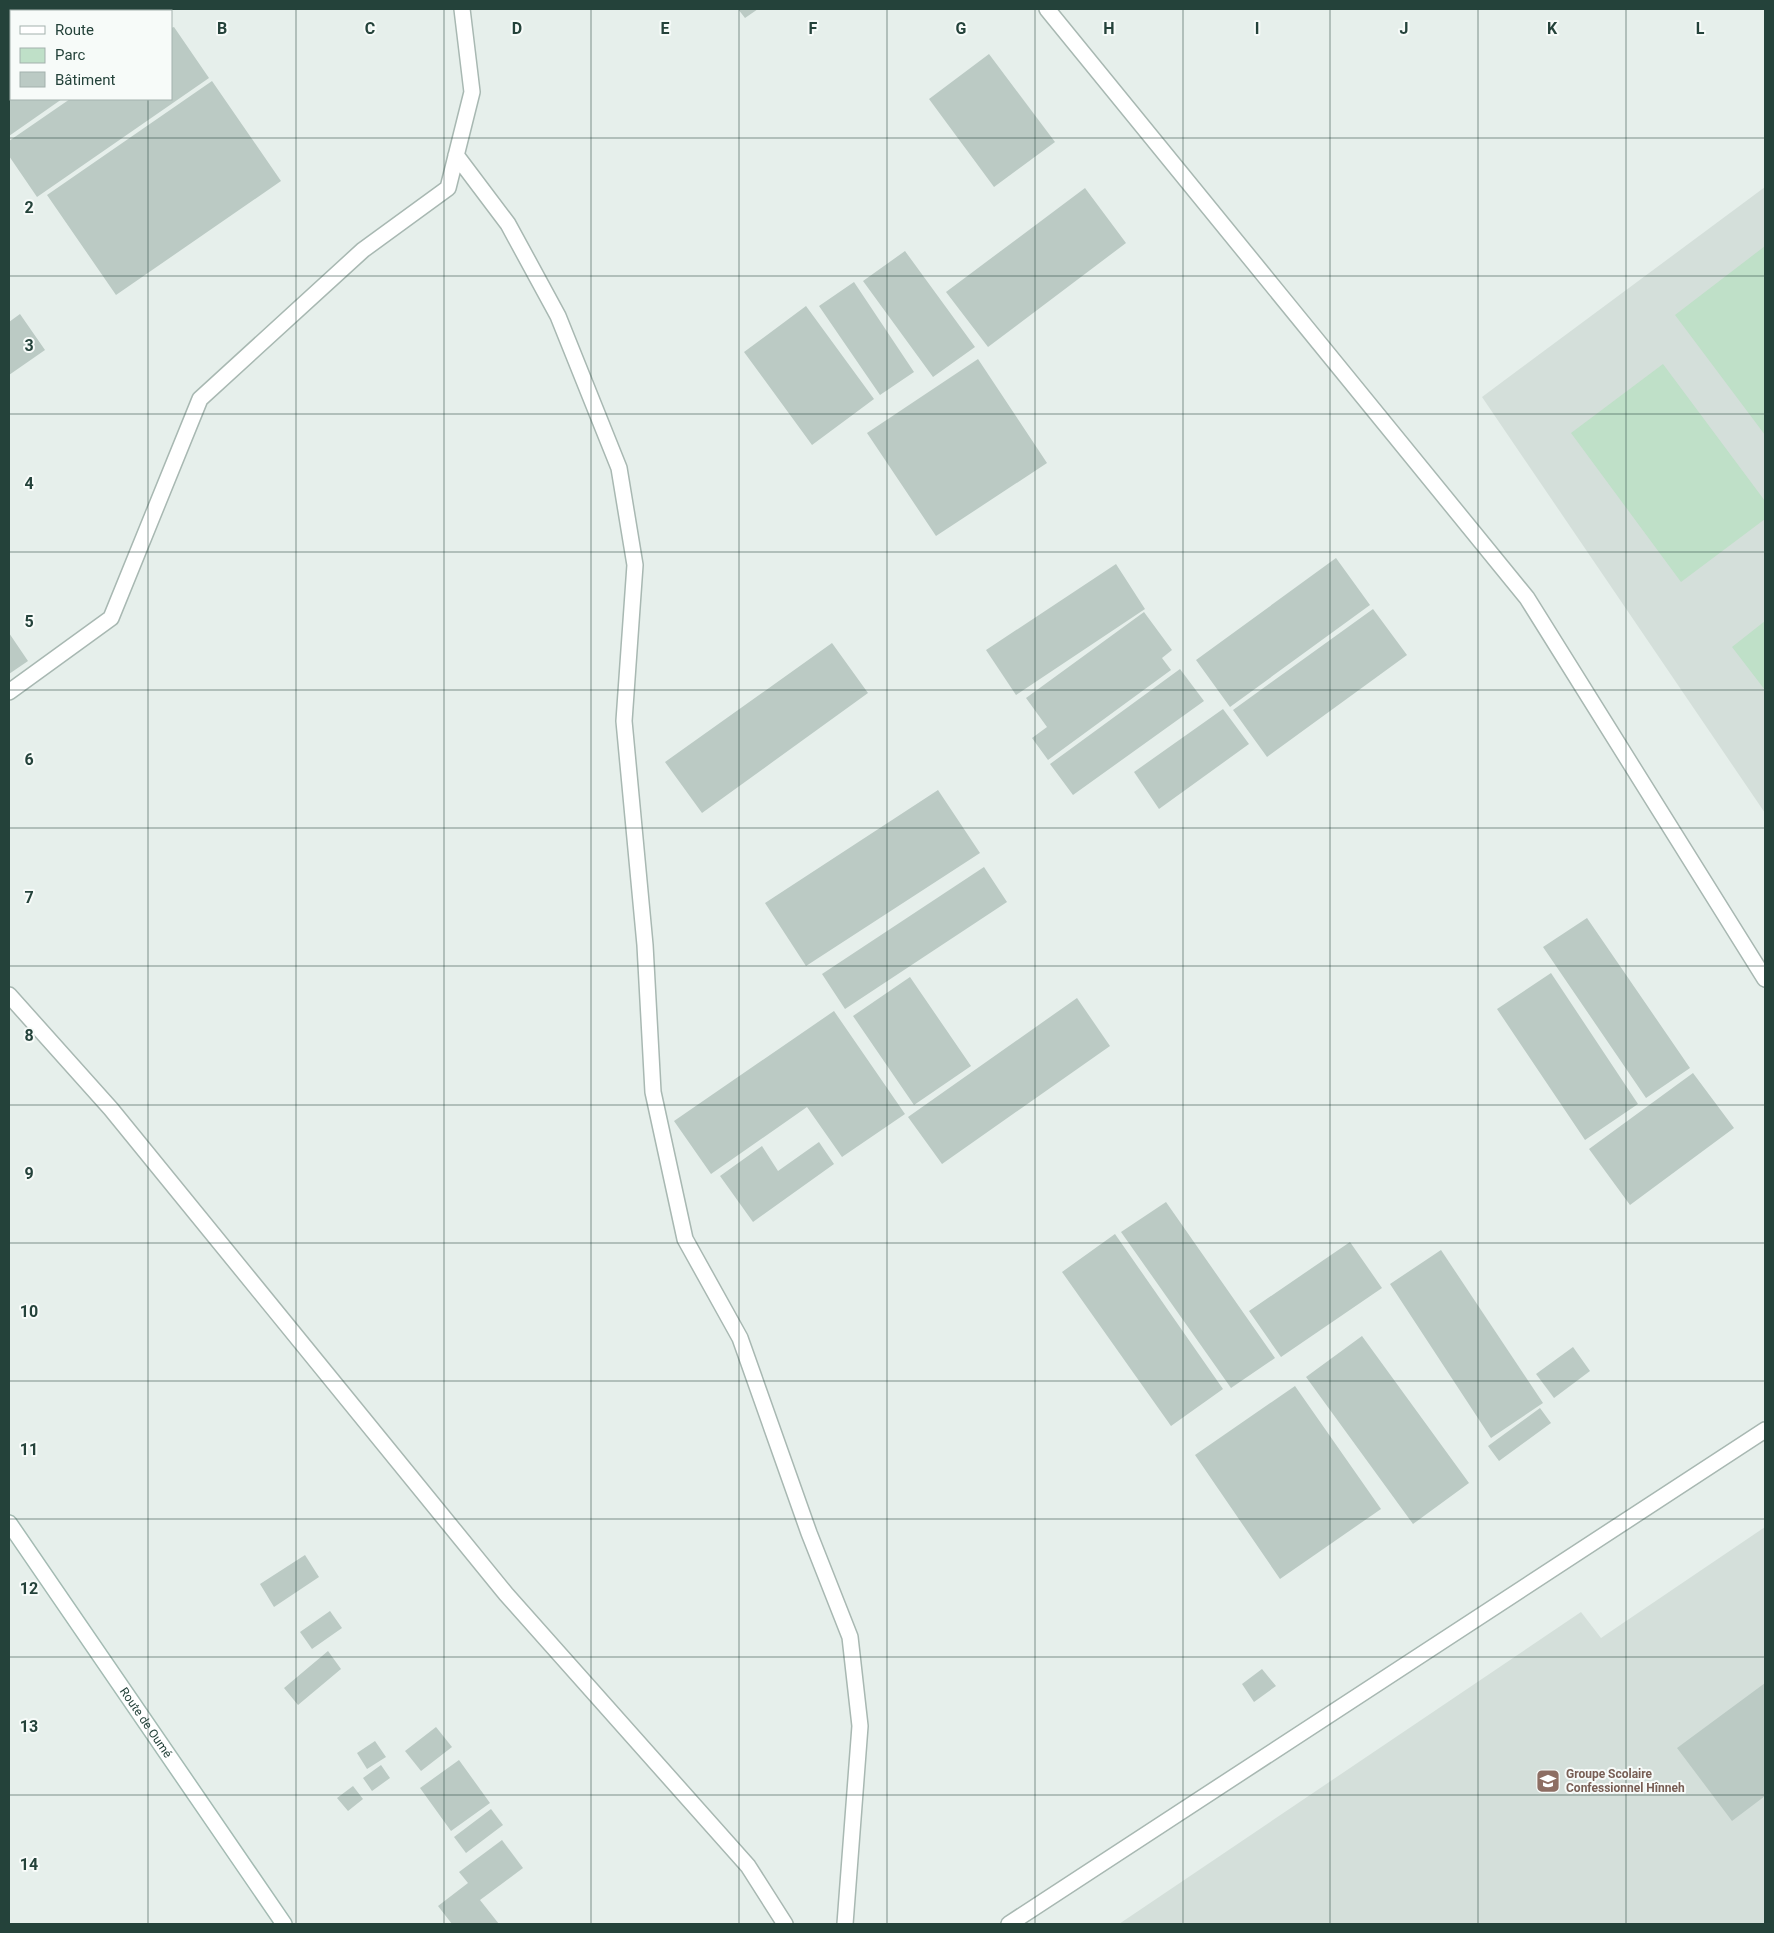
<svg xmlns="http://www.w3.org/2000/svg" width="1774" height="1933" font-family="Roboto,sans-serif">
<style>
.built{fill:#d4dfda}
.green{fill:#bfe0c8}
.building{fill:#bbcac4}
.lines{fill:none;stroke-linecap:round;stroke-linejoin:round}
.minor-casing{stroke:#a8b8b2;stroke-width:18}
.secondary-casing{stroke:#a4bbb3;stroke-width:18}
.minor{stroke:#fff;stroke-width:15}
.secondary{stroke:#fff;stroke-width:15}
.grid{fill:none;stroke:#24423a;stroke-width:1;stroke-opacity:0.55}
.labels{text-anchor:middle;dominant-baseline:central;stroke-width:4;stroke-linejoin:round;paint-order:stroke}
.street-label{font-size:12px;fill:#24423a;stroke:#f7fbf9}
.education-label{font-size:12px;font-weight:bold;fill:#785e54;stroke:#f7fbf9;text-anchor:start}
.grid-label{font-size:16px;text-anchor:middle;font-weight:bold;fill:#24423a;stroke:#f7fbf9;stroke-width:4;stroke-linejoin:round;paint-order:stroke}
</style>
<rect width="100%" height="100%" fill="#e6efeb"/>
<!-- built -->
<path class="built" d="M1765,187V813L1482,397Z
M1765,1527V1924H1119L1581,1612L1601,1638Z"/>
<!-- green -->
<path class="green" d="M1765,246V435L1675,315Z
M1663,364L1765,501V519L1681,582L1571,433Z
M1765,621V690L1732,647Z"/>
<!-- building -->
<path class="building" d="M82,9H161L163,11H78Z
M738,9H758L745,18Z
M174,27L209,78L37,197L9,156V141L70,99H171V28Z
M989,54L1055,142L994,187L929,99Z
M11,58V99H62L9,136V59Z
M212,81L281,181L116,295L47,195Z
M1085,188L1126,243L988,347L946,292Z
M905,251L975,347L933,377L863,281Z
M854,282L914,372L880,395L819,306Z
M806,306L874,399L812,445L744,352Z
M20,314L45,350L9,375V322Z
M978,359L1047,463L936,536L867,433Z
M1336,558L1370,605L1230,707L1196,660Z
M1116,564L1145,609L1016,695L986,650Z
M1373,609L1407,655L1267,757L1233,710Z
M1144,612L1172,650L1162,658L1171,670L1048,760L1032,738L1047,727L1026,698Z
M9,633L28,661L9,674Z
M832,643L868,693L702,813L665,762Z
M1180,669L1204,701L1073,795L1050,764Z
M1223,709L1249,744L1159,809L1134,772Z
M938,790L980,853L806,966L765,903Z
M984,867L1007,902L845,1009L822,974Z
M1587,918L1690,1068L1646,1098L1543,947Z
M1551,973L1638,1104L1585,1140L1497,1009Z
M910,977L971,1066L914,1105L853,1016Z
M1077,998L1110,1046L942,1164L908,1117Z
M834,1011L905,1114L842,1157L807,1107L711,1174L674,1121Z
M1693,1073L1734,1128L1630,1205L1589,1149Z
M819,1142L834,1164L753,1222L720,1176L762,1146L778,1171Z
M1166,1202L1275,1358L1231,1388L1121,1232Z
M1115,1234L1223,1389L1171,1426L1062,1272Z
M1350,1242L1382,1288L1281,1357L1249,1311Z
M1441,1250L1543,1403L1491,1438L1390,1284Z
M1362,1336L1469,1483L1413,1524L1306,1377Z
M1573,1347L1590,1371L1554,1398L1536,1374Z
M1295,1386L1381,1509L1280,1579L1195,1455Z
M1540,1408L1551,1423L1499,1461L1488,1446Z
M305,1555L319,1577L274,1607L260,1584Z
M330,1611L342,1628L312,1649L300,1632Z
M328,1651L341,1669L298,1705L284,1688Z
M1262,1669L1276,1686L1254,1702L1242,1684Z
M1765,1683V1796L1732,1821L1677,1748Z
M436,1727L452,1747L421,1771L405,1751Z
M375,1741L386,1757L367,1769L357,1753Z
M459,1760L490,1803L451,1831L420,1788Z
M381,1765L390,1778L372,1791L363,1778Z
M353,1786L363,1799L348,1811L337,1798Z
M491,1809L503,1825L466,1853L454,1837Z
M502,1840L523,1868L480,1900L499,1924H452L438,1906L468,1883L459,1872Z"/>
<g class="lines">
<!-- minor casing -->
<g class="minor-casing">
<path id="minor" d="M1047,9L1527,598L1765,979
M456,155L508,224L558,316L619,468L635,565L624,721L645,945L653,1092L685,1239L740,1338L809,1533L850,1637L860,1726L845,1924
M9,692L111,618L200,399L363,250L448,188L472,92L462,9
M9,995L111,1109L506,1594L748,1866L785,1924
M1009,1924L1765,1430"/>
</g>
<!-- secondary casing -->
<g class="secondary-casing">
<g id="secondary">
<path id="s1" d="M9,1523L284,1924"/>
</g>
</g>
<!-- minor -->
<use href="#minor" class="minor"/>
<!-- secondary -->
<use href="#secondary" class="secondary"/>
</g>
<!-- grid -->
<path class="grid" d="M148,9V11M296,9V1924M444,9V1924M591,9V1924M739,9V1924M887,9V1924M1035,9V1924M1183,9V1924M1330,9V1924M1478,9V1924M1626,9V1924M148,99V1924M9,138H1765M9,276H1765M9,414H1765M9,552H1765M9,690H1765M9,828H1765M9,966H1765M9,1105H1765M9,1243H1765M9,1381H1765M9,1519H1765M9,1657H1765M9,1795H1765"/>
<!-- icons -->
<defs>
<g id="school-square" transform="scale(1.25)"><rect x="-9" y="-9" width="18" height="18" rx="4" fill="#8d6e63" stroke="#f7fbf9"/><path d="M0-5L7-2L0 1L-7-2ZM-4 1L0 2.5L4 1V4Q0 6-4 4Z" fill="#fff"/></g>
</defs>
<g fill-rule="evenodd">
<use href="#school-square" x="1548" y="1781"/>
</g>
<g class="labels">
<!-- street labels -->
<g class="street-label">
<text stroke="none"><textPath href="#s1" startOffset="242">Route de Oumé</textPath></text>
</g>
<!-- education labels -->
<g class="education-label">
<text x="1566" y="1774">Groupe Scolaire<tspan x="1566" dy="14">Confessionnel Hînneh</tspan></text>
</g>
</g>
<g class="grid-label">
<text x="222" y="34">B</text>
<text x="370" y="34">C</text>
<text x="517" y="34">D</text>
<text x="665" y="34">E</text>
<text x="813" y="34">F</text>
<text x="961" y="34">G</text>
<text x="1109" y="34">H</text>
<text x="1257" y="34">I</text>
<text x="1404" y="34">J</text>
<text x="1552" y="34">K</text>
<text x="1700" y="34">L</text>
<text x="29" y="213">2</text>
<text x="29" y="351">3</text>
<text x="29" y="489">4</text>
<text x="29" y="627">5</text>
<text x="29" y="765">6</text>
<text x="29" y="903">7</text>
<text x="29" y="1041">8</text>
<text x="29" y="1179">9</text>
<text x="29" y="1317">10</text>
<text x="29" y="1455">11</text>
<text x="29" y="1594">12</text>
<text x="29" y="1732">13</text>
<text x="29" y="1870">14</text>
</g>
<!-- border -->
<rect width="1774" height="1933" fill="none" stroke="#24423a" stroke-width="20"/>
<!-- legend -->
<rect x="10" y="10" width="162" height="90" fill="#f7fbf9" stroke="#a3b1ad"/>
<rect x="20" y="26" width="25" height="8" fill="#ffffff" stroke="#a3b1ad"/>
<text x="55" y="35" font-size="15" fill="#24423a">Route</text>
<rect x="20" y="48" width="25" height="15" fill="#bfe0c8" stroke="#a3b1ad"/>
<text x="55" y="60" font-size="15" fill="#24423a">Parc</text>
<rect x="20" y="72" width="25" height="15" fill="#bbcac4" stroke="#a3b1ad"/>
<text x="55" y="85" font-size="15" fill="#24423a">Bâtiment</text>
</svg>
